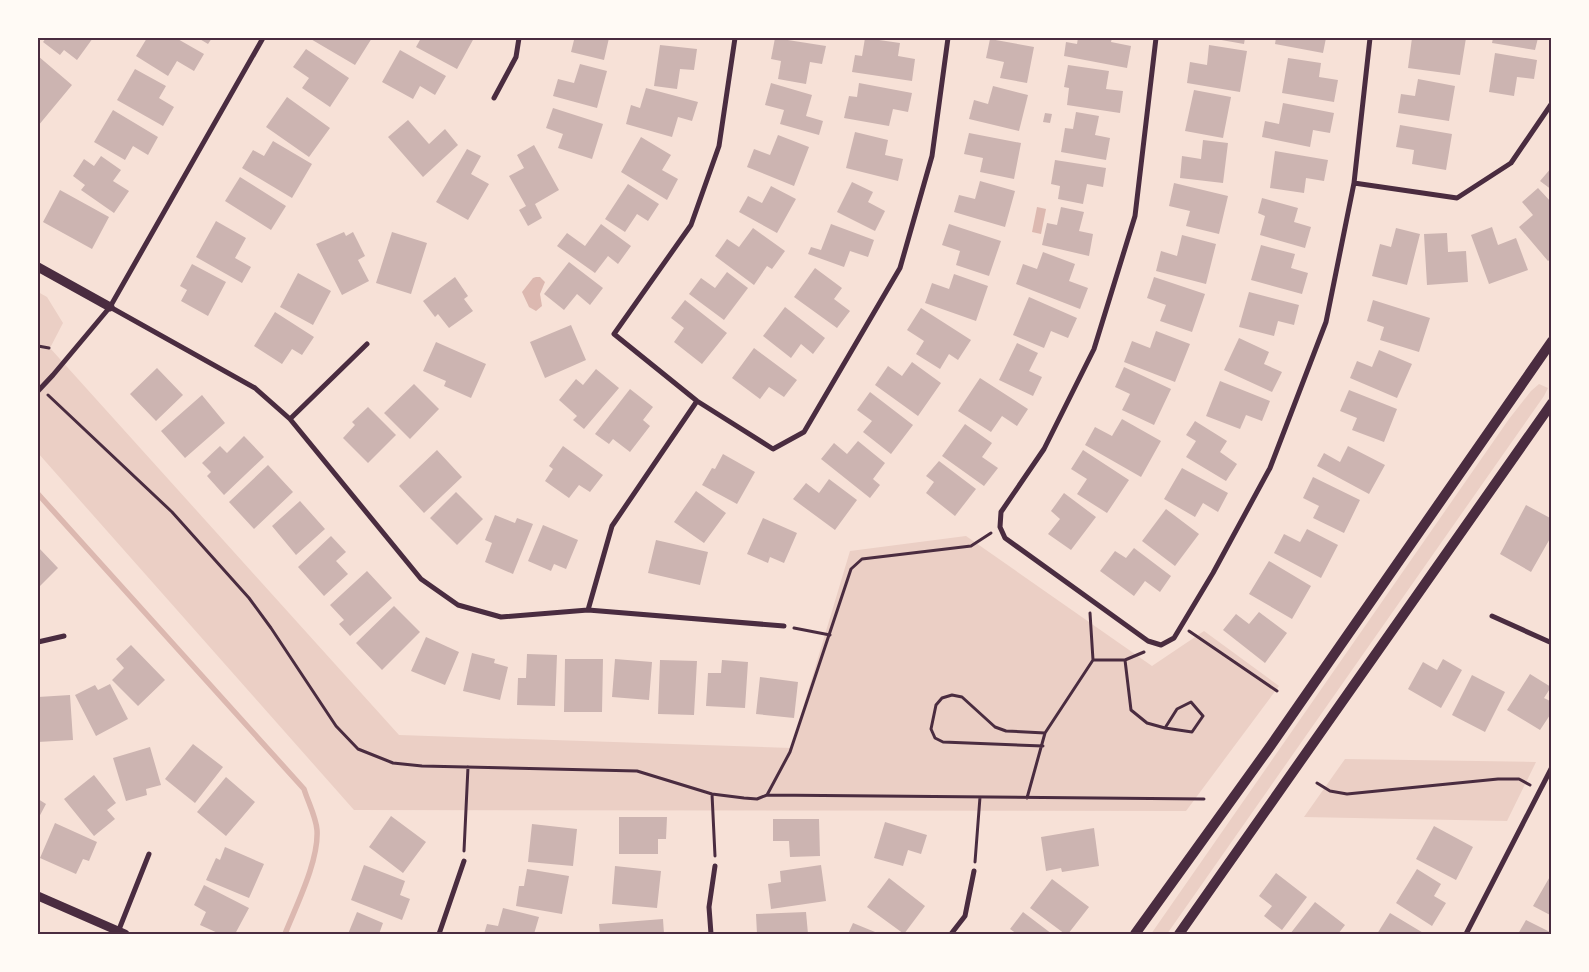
<svg xmlns="http://www.w3.org/2000/svg" width="1589" height="972" font-family="Manrope,sans-serif">
<style>
.green{fill:#ebcfc5}
.water{fill:#dcb8b0}
.lines{fill:none;stroke-linecap:round;stroke-linejoin:round}
.stream{stroke:#dcb8b0;stroke-width:5.5}
.building{fill:#ccb4b1}
.path{stroke:#4a2c40;stroke-width:3}
.minor{stroke:#4a2c40;stroke-width:5}
.tertiary{stroke:#4a2c40;stroke-width:9}
.secondary{stroke:#4a2c40;stroke-width:10}
.neatline{fill:none;stroke:#4a2c40;stroke-width:2}
</style>
<rect width="100%" height="100%" fill="#f7e1d7"/>
<!-- green -->
<path class="green" d="M38,292L47,297L63,323L50,348L399,735L791,748L850,551L966,536L1152,666L1204,631L1279,686L1186,811L354,810L38,453Z
M1539,384L1548,388L1544,396L1167,934H1151L1509,419L1531,391Z
M1345,759L1536,762L1507,821L1304,817Z"/>
<!-- water -->
<path class="water" d="M1037,207L1046,209L1041,234L1032,232Z
M536,277H540L545,282L540,294L542,306L536,311L529,307L522,292L533,278Z"/>
<g class="lines">
<!-- stream -->
<path class="stream" d="M38,494L304,789C308,802 316,817 317,830C319,861 296,906 285,934"/>
</g>
<!-- building -->
<path class="building" d="M46,38H93L77,60L64,50L60,55L43,42Z
M147,38H176L204,54L194,71L177,61L168,76L136,56Z
M198,38H212L208,44Z
M309,38H372L355,65Z
M421,38H474L457,69L416,47Z
M566,38H609L604,60L571,52L574,40Z
M775,38L826,46L822,64L810,62L806,84L778,79L781,61L771,59Z
M865,38L900,43L898,56L915,59L912,81L852,72L855,55L862,56Z
M1078,38H1112L1111,42L1131,46L1127,68L1064,56L1066,42L1077,44Z
M1210,38H1245L1244,44Z
M1276,38H1326L1323,53L1275,44Z
M1412,38H1466L1460,75L1408,68Z
M1493,38H1538L1535,50L1492,43Z
M990,39L1034,47L1027,83L1000,78L1004,62L986,58Z
M660,45L697,49L694,70L680,69L677,89L654,86Z
M1209,45L1247,51L1240,92L1187,83L1190,62L1207,65Z
M306,49L349,78L330,107L302,88L309,78L293,67Z
M400,50L446,76L435,95L420,86L413,99L382,82Z
M1495,53L1537,60L1534,79L1517,77L1514,96L1489,92Z
M38,56L72,85L38,126Z
M1288,58L1321,63L1319,77L1338,80L1334,102L1282,93Z
M580,64L607,71L597,108L553,96L558,79L574,83Z
M1068,65L1109,71L1106,89L1123,91L1120,113L1067,105L1069,88L1064,87Z
M135,69L166,86L159,98L174,107L163,126L117,100Z
M1418,79L1455,86L1449,121L1398,113L1401,94L1415,96Z
M771,83L812,95L806,116L823,121L819,135L780,124L784,110L765,105Z
M859,83L912,93L908,112L893,109L889,126L844,118L849,96L857,97Z
M993,86L1028,95L1019,131L969,119L974,100L988,104Z
M646,88L698,102L692,121L678,117L672,137L626,124L631,105L640,108Z
M1194,90L1231,97L1223,138L1185,131Z
M287,97L330,128L309,157L266,127Z
M1283,103L1334,113L1330,133L1313,130L1310,147L1262,137L1265,121L1279,124Z
M553,108L603,124L592,159L558,148L563,134L546,128Z
M113,110L158,137L148,155L133,146L125,160L94,142Z
M1076,112L1099,116L1095,135L1110,138L1106,160L1061,152L1065,128L1073,129Z
M1045,113L1052,114L1050,123L1043,122Z
M408,120L429,144L445,129L458,145L423,177L388,137Z
M1400,125L1452,134L1446,170L1412,164L1414,150L1396,147Z
M855,132L888,140L885,155L903,159L898,181L846,168Z
M969,133L1021,143L1014,179L980,172L983,158L964,154Z
M778,135L809,147L794,186L747,167L754,149L770,155Z
M641,137L671,155L662,170L678,179L667,200L621,172Z
M1203,140L1228,143L1223,183L1180,178L1182,156L1201,159Z
M273,141L312,164L292,198L242,168L253,150L264,156Z
M534,145L559,190L535,204L542,218L528,226L519,210L526,206L509,176L524,168L517,155Z
M467,149L481,156L471,174L489,184L468,220L436,202Z
M1275,151L1328,160L1324,181L1306,178L1304,193L1270,188Z
M101,156L121,170L113,181L129,191L114,213L81,190L85,185L73,176L84,159L94,166Z
M1055,160L1106,168L1103,187L1087,184L1083,204L1058,199L1060,186L1051,184Z
M1552,167V190L1540,181Z
M240,177L286,206L271,230L225,201Z
M980,181L1015,191L1005,227L954,212L959,195L975,199Z
M852,182L873,192L868,202L885,211L875,231L837,212Z
M1174,183L1228,196L1219,234L1186,226L1190,211L1169,206Z
M628,184L659,204L648,221L637,214L625,232L605,219Z
M771,186L796,199L777,233L739,212L748,196L762,203Z
M1538,188L1552,203V258L1548,261L1519,227L1533,215L1522,202Z
M60,190L109,217L92,249L43,222Z
M1262,198L1298,208L1294,222L1311,227L1305,248L1260,235L1265,216L1258,213Z
M1061,207L1084,212L1079,231L1093,234L1089,256L1042,245L1047,223L1057,225Z
M216,221L246,238L235,258L251,267L242,283L196,257Z
M601,224L631,246L618,264L608,256L595,273L557,246L567,233L585,246Z
M831,224L874,240L868,257L850,251L844,267L808,254L811,247L821,250Z
M949,224L1001,241L989,276L956,265L960,251L942,245Z
M1492,227L1498,245L1516,238L1528,270L1489,284L1471,235Z
M753,228L785,251L772,269L767,266L754,285L715,256L727,239L739,247Z
M1396,228L1420,234L1407,285L1372,276L1380,244L1391,247Z
M344,232L346,236L353,232L365,256L358,260L369,281L342,295L316,244Z
M392,232L427,243L411,294L376,283Z
M1447,233L1448,252L1466,251L1468,282L1427,285L1424,234Z
M1182,235L1216,244L1206,284L1156,271L1161,251L1177,256Z
M1261,245L1295,254L1291,268L1308,273L1302,294L1251,280Z
M1043,252L1075,264L1069,281L1088,288L1080,309L1016,284L1023,264L1037,269Z
M569,262L603,288L590,305L577,294L564,310L544,294Z
M192,264L226,282L208,316L181,301L187,290L180,286Z
M815,268L842,288L834,299L850,311L837,328L794,297Z
M727,272L748,288L724,320L689,294L701,278L715,288Z
M298,273L331,291L313,325L280,307Z
M954,274L988,286L976,321L925,303L932,283L949,289Z
M455,277L468,296L464,299L473,311L449,328L438,314L435,317L423,301Z
M1154,277L1205,294L1192,332L1160,321L1166,305L1147,298Z
M1249,292L1299,305L1294,325L1278,321L1274,336L1239,327Z
M1029,297L1077,318L1068,338L1051,331L1044,348L1013,335Z
M685,300L727,333L702,364L674,342L684,328L671,318Z
M1373,300L1430,318L1419,352L1380,340L1384,327L1367,321Z
M785,307L825,338L813,354L801,344L791,358L763,336Z
M921,308L971,340L958,360L949,354L940,369L916,354L924,341L907,330Z
M275,312L314,337L302,355L292,349L282,364L254,346Z
M571,325L586,360L545,378L530,342Z
M1156,331L1190,344L1175,382L1124,362L1132,341L1150,348Z
M1239,338L1269,352L1264,364L1282,372L1272,392L1224,370Z
M436,342L486,364L471,398L444,386L446,381L423,371Z
M1017,343L1038,353L1029,371L1042,377L1033,396L999,380Z
M754,348L797,380L784,397L769,387L760,399L732,378Z
M1379,350L1412,364L1397,398L1350,378L1357,361L1372,367Z
M912,362L941,383L918,416L875,385L888,366L902,376Z
M1124,367L1171,389L1154,425L1122,410L1130,394L1115,387Z
M157,368L183,395L156,421L130,394Z
M596,369L619,388L584,429L573,420L577,416L559,400L576,379L583,385Z
M980,378L1028,409L1017,426L1002,416L991,432L958,411Z
M1220,381L1270,401L1262,421L1246,415L1240,429L1206,416Z
M414,384L439,409L410,439L384,413Z
M630,389L653,407L643,420L650,426L630,452L613,439L609,444L595,434Z
M1349,390L1397,409L1384,442L1352,430L1357,418L1340,411Z
M870,392L913,425L891,454L863,432L872,421L857,410Z
M202,395L225,423L185,458L161,431Z
M368,407L396,435L368,463L343,438L355,425L352,422Z
M1122,419L1161,441L1141,477L1085,445L1095,427L1112,436Z
M1195,421L1227,441L1220,452L1237,464L1226,481L1186,457L1196,441L1186,435Z
M965,424L992,443L982,457L998,468L984,486L942,456Z
M244,436L264,457L224,495L207,476L211,472L202,463L220,446L227,453Z
M858,441L885,463L873,479L880,485L870,498L821,459L834,443L847,454Z
M563,446L603,475L590,492L579,485L569,498L545,481L553,469L549,466Z
M1348,446L1385,465L1369,494L1317,466L1324,453L1340,462Z
M437,450L462,477L424,513L399,486Z
M1083,450L1129,480L1107,513L1077,494L1087,479L1071,469Z
M723,454L755,472L737,504L702,485L712,468L715,469Z
M939,461L976,489L955,516L926,493L934,482L926,476Z
M268,465L293,492L254,529L229,502Z
M1182,468L1228,493L1218,512L1203,503L1195,517L1164,499Z
M1313,477L1360,500L1344,533L1313,518L1319,506L1303,498Z
M829,479L857,500L835,530L793,499L806,483L819,493Z
M696,491L726,513L704,543L674,522Z
M456,492L483,519L457,545L430,518Z
M1064,493L1096,517L1071,550L1048,534L1060,519L1051,511Z
M300,501L325,529L296,555L272,526Z
M1526,505L1552,519V535L1531,572L1500,554Z
M1166,509L1199,534L1175,566L1142,541Z
M495,515L515,523L517,518L533,524L513,574L485,562L492,543L485,540Z
M763,518L797,533L784,563L770,557L768,563L747,554Z
M543,525L578,540L566,569L554,564L551,571L528,561Z
M1307,529L1338,545L1321,578L1274,553L1284,534L1300,542Z
M331,536L346,552L336,561L348,574L324,596L298,567Z
M656,540L708,552L700,585L648,573Z
M38,547L58,568L38,588Z
M1134,548L1171,576L1160,592L1145,581L1134,596L1100,571L1115,551L1126,558Z
M1269,561L1311,586L1292,619L1249,594Z
M367,571L392,598L350,636L339,624L344,620L330,605Z
M394,606L420,632L382,670L356,643Z
M1259,612L1287,633L1265,663L1223,630L1236,614L1249,624Z
M426,637L459,652L445,685L411,671Z
M131,645L165,680L138,706L112,680L124,668L116,659Z
M472,653L495,659L494,663L508,667L500,700L463,691Z
M527,654L557,655L555,706L517,705L518,678H526Z
M565,659H603L602,712H564Z
M615,659L652,662L649,700L612,697Z
M1443,659L1462,670L1441,708L1408,689L1423,662L1437,670Z
M660,660L697,661L694,715L658,714Z
M722,660L748,662L745,708L706,706L708,673H721Z
M1530,674L1551,687L1544,698L1552,702V712L1540,730L1507,710Z
M1472,675L1505,692L1485,732L1452,715Z
M760,677L798,682L794,718L756,714Z
M110,684L128,719L96,736L75,695L95,685L98,690Z
M70,695L73,740L38,742V697Z
M193,744L223,767L195,803L165,779Z
M150,747L161,785L146,789L147,795L126,801L113,758Z
M94,775L116,803L107,810L115,819L94,836L64,799Z
M226,777L255,802L226,836L197,812Z
M38,799L46,804L38,819Z
M391,816L426,842L403,873L369,847Z
M619,817H667L666,839H658V854H619Z
M773,819H819L820,856L790,857L789,841H773Z
M885,822L927,835L921,854L908,850L903,866L874,858Z
M55,823L97,842L89,861L83,859L76,874L40,858Z
M532,824L577,829L573,866L528,862Z
M1434,826L1473,847L1456,880L1416,859Z
M1094,828L1099,866L1062,872L1061,868L1046,871L1041,837Z
M225,847L264,864L249,898L206,880L216,858L220,860Z
M364,865L405,881L400,895L410,899L402,920L351,900Z
M821,865L826,901L771,909L768,884L781,882L780,871Z
M615,866L661,871L657,908L612,904Z
M527,869L569,876L562,914L516,906L519,886H524Z
M1417,869L1441,884L1434,896L1446,903L1432,926L1396,903Z
M1276,873L1307,897L1282,930L1264,916L1272,906L1259,896Z
M1552,873V916L1533,906Z
M889,878L925,906L904,934L867,907Z
M1052,879L1089,907L1068,934H1065L1030,908Z
M204,885L249,908L235,934H220L200,925L206,912L194,905Z
M1315,902L1345,925L1338,934H1290Z
M503,908L539,917L534,934H484L487,924L498,926Z
M357,912L383,923L379,934H348Z
M806,912L808,934H757L756,914Z
M1023,912L1052,934H1017L1010,929Z
M1390,913L1425,934H1377Z
M663,919L664,934H600L599,924Z
M1526,920L1552,933V934H1518Z
M853,923L880,934H848Z"/>
<g class="lines">
<!-- path -->
<path class="path" d="M38,346L49,348
M48,395L172,512L249,598L271,628L336,726L358,749L393,763L422,766L637,771L712,794L744,798L757,799L767,795L1204,799
M1090,613L1093,660
M794,628L830,635
M1189,631L1277,691
M1125,660L1131,710L1147,723L1165,728L1192,732L1203,716L1191,702L1177,709L1165,728
M1043,746L943,742L935,738L931,729L936,705L942,698L952,695L962,697L995,727L1006,731L1045,733
M1317,783L1330,791L1347,794L1498,779H1519L1530,785
M712,794L715,856
M767,795L790,752L851,569L862,559L971,546L991,533
M1027,798L1045,733L1093,660H1125L1144,652
M464,851L468,767
M975,862L980,797"/>
<!-- minor -->
<path class="minor" d="M735,38L719,146L691,225L614,334L697,401L773,449L804,432L900,268L932,156L948,38
M1156,38L1135,216L1094,349L1044,449L1001,512L1000,527L1005,538L1148,641L1161,645L1174,638L1213,573L1270,468L1326,322L1354,183L1370,38
M494,98L516,57L519,38
M1354,183L1457,198L1511,163L1552,103
M110,307L255,388L290,419L421,579L458,605L501,617L588,610L784,626
M38,391L53,375L110,307L263,38
M290,419L367,344
M588,610L612,526L697,401
M1492,616L1552,643
M38,642L64,636
M118,932L149,854
M439,934L464,861
M711,934L709,907L715,866
M951,934L965,916L974,871
M1466,934L1552,767"/>
<!-- tertiary -->
<path class="tertiary" d="M38,267L110,307
M38,896L125,934"/>
<!-- secondary -->
<path class="secondary" d="M1135,934L1269,748L1552,341
M1179,934L1552,403"/>
</g>
<!-- border -->
<rect width="1589" height="972" fill="none" stroke="#fffaf5" stroke-width="78"/>
<rect x="39" y="39" width="1511" height="894" class="neatline"/>
</svg>
